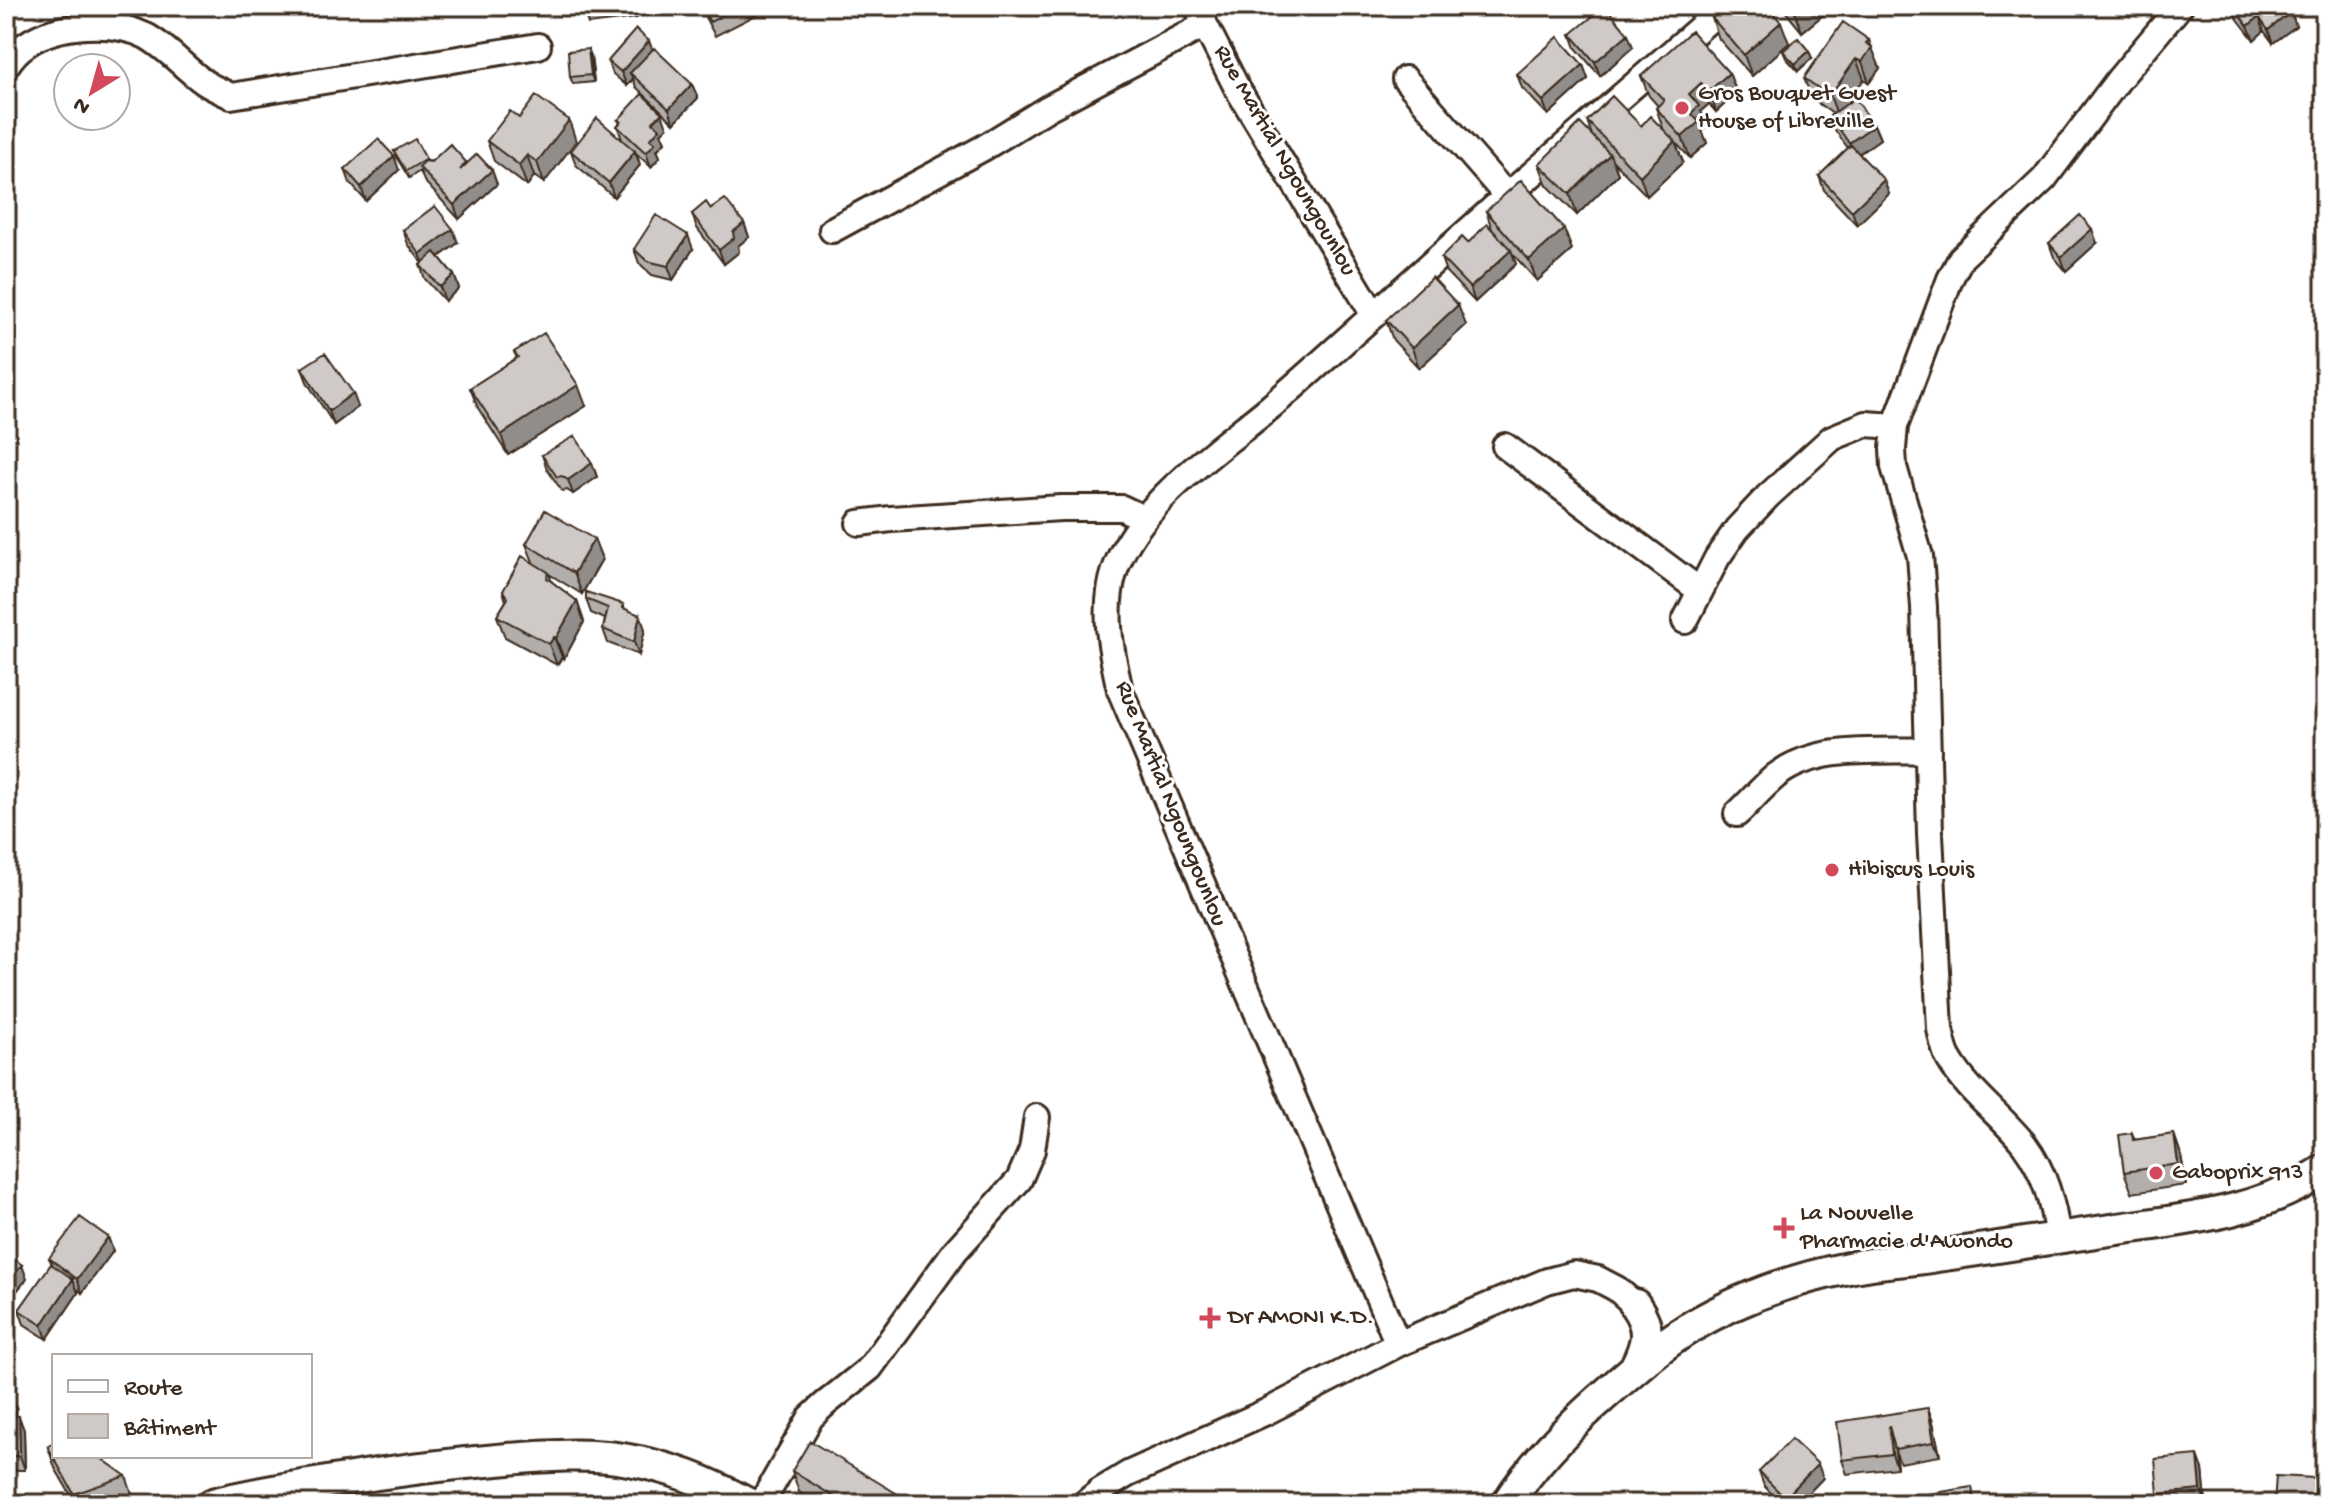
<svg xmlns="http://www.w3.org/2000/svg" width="2331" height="1510" font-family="'Gochi Hand',sans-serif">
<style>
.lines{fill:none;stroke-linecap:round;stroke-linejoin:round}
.minor-casing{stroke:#3b2a1e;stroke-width:30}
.major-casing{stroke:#3b2a1e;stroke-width:36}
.minor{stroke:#fff;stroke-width:24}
.major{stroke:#fff;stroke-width:30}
.wall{fill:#b2aeab;stroke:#3b2a1e;stroke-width:2}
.shaded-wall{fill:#918d8b;stroke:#3b2a1e;stroke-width:2}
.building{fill:#cfcac7;stroke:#3b2a1e;stroke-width:2}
.poi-dot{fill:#d1495b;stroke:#fff;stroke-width:3}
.labels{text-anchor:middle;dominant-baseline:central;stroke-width:6;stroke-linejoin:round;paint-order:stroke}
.poi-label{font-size:24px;fill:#3b2a1e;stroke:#fff;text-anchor:start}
.street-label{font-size:24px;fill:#3b2a1e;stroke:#fff}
</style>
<rect width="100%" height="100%" fill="#fff"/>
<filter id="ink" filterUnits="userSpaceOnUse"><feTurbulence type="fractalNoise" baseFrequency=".0125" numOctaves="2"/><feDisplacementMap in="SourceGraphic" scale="16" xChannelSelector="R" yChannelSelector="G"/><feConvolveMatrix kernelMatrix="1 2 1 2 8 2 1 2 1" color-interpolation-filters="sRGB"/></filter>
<g filter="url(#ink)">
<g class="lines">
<!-- minor casing -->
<g class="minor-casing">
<path id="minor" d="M1197,6L1205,25L1237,88L1374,315C1339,346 1304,378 1269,408C1216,452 1138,503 1115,570C1102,609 1111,651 1120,690L1398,1344
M6,66C11,58 19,49 27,44C57,23 113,20 146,36C168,48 184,68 204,82C212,88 222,91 231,96L538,46
M1405,79L1507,196
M832,230L985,147L1048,108L1205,25
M1374,315L1507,196L1725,6
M1505,446L1699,590
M859,523L891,519L1061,508H1122L1143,518
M1685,621L1717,558L1737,529L1768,496L1832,438L1866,424L1895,426
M1737,814C1750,802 1763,786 1777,775C1818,744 1879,752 1928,750
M2058,1238C2053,1204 2045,1172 2024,1144C2001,1115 1968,1092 1949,1059C1944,1051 1942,1039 1940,1029L1930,834L1924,607L1920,556L1894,467L1893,449L1895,426L1950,279L1961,258L2044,179L2119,79L2180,6
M761,1504L811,1417L825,1404L870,1368L955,1251L1019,1180L1032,1150L1037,1117
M1084,1504L1100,1491L1128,1474L1266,1412L1398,1344L1547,1281L1574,1274L1598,1279L1617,1289L1635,1305"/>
</g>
<!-- major casing -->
<g class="major-casing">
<path id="major" d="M1635,1305C1651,1328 1648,1342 1636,1366
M213,1504C252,1493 293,1488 333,1481C391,1471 449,1464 508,1459C546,1456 585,1453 623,1459C671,1467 706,1481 748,1504
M1507,1504C1534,1461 1570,1425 1608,1392C1634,1369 1659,1347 1689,1328C1739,1298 1796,1278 1853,1267C1880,1261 1909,1261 1937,1256C1995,1248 2053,1238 2111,1230C2188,1219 2257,1214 2325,1170"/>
</g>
<!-- minor -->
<use href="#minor" class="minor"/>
<!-- major -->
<use href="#major" class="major"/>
</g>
<!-- wall -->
<path class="wall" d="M582,6H635L637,18L588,24Z
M699,6H757L760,13L715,36Z
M1781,6H1834L1802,32Z
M2231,6H2287L2291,12L2296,26L2273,43L2264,31L2254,40L2234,14Z
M1712,18L1789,43L1752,76L1719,39Z
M1571,34L1633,47L1600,76L1576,48Z
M649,41L652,50L698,98L674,123L636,87L633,79L627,86L613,74L608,61Z
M1871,47L1880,68L1869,83L1864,79L1847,104L1874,125L1880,139L1859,154L1889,194L1857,225L1824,190L1819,176L1848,148L1835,130L1830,116L1833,114L1812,99L1804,78Z
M588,49L591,56L594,82L573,84L570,77Z
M1783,51L1812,58L1798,71L1786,58Z
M1583,65L1588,79L1548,115L1522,88L1517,74Z
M1729,73L1737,93L1716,112L1709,104L1701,111L1707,126L1702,130L1707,143L1690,158L1675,142L1683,162L1647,196L1613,161L1618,174L1577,215L1547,185L1539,164L1592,135L1587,121L1663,128L1656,108L1658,106L1649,96L1641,76Z
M519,118L576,141L544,183L534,176L527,186L494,161L487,141Z
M618,120L667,127L661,133L665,142L657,150L660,157L651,167L637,154L640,165L614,197L576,165L571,151L622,139L617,126L620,123Z
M394,151L426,159L427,161L466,162L497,184L459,219L424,181L420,171L409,178L397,158Z
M345,169L399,170L366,201L350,183Z
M1486,211L1564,229L1572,250L1537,281L1512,253L1516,264L1475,302L1446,272L1441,258L1493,232Z
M692,214L744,223L749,237L738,246L739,252L724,264L697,228Z
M403,230L458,243L439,257L454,275L459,288L445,301L425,279L420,265L422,263L408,244Z
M2049,243H2097L2066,271L2054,257Z
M634,249H693L673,280L652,275L639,263Z
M1386,320L1466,325L1419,368L1393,340Z
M514,352L586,406L508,455L478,408L470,388L517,358Z
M302,368L358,407L334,425L307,382Z
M542,455L592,463L597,477L573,494L567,490L562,491L547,469Z
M594,539L602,559L582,594L549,574L552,582L577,601L584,622L564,659L562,657L557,665L505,637L497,616L506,601L503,591L533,562L526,544Z
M586,599L623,604L625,609L645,629L639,655L608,643L603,629L605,619L591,613Z
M2132,1133L2135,1140L2174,1134L2181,1155L2186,1185L2132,1193L2124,1172Z
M108,1237L113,1251L82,1293L76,1288L78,1293L47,1339L24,1324L19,1310L52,1264L49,1258Z
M6,1403L14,1404L16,1411L15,1416L24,1430L25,1470H6Z
M1928,1408L1933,1422L1940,1456L1900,1463L1895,1451L1897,1468L1847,1474L1842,1460Z
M48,1447L126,1476L133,1497L112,1504H76L55,1468Z
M2203,1469L2206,1504H2162L2158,1494Z
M792,1471L914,1504H819L799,1492Z
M1759,1472L1823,1478L1798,1504H1782L1764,1486Z"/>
<!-- shaded-wall -->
<path class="shaded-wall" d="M1801,6H1834L1802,32L1795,11Z
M2291,12L2296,26L2273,43L2268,30Z
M2259,17L2264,31L2254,40L2248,26Z
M1781,22L1789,43L1752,76L1744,55Z
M1628,34L1633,47L1600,76L1595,62Z
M1869,40L1880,68L1869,83L1862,62L1866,43Z
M649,41L654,54L630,73L633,79L627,86L621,72Z
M588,49L591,56L594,82L591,75Z
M1809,51L1812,58L1798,71L1795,64Z
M1856,59L1864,79L1838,117L1830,96Z
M1583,65L1588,79L1548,115L1543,101Z
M1729,73L1737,93L1716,112L1709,91Z
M1701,83L1709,104L1701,111L1707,126L1702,130L1707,143L1690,158L1682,137L1689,94Z
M692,84L698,98L674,123L669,109Z
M662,113L667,127L661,133L665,142L657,150L660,157L651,167L646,153L653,122Z
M569,120L576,141L544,183L537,162Z
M1874,125L1880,139L1854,157L1849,143Z
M1675,141L1683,162L1647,196L1640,176Z
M635,151L640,165L614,197L609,183Z
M1610,154L1618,174L1577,215L1570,194Z
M527,155L534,176L527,186L519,165Z
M394,156L399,170L366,201L361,187Z
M492,170L497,184L459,219L454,205Z
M1884,180L1889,194L1857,225L1852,211Z
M744,223L749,237L738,246L739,252L724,264L719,250L733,232Z
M453,229L458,243L425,267L420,254Z
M1564,229L1572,250L1537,281L1529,260Z
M2092,229L2097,243L2066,271L2061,257Z
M688,235L693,249L673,280L668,266Z
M1511,250L1516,264L1475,302L1470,288Z
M454,275L459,288L445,301L440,287Z
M1458,305L1466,325L1419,368L1412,348Z
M578,385L586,406L508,455L501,435Z
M353,393L358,407L334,425L329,411Z
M592,463L597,477L573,494L568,480Z
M594,539L602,559L582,594L574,573Z
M577,601L584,622L564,659L556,638Z
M640,615L645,629L639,655L634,642Z
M554,637L562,657L557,665L549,644Z
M2174,1134L2181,1155L2186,1185L2178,1164Z
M108,1237L113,1251L82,1293L77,1279Z
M22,1265L27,1279L6,1304V1284Z
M73,1279L78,1293L47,1339L42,1325Z
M11,1339L13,1346L6,1372V1356Z
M14,1404L16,1411L13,1430L10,1423Z
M1928,1408L1933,1422L1940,1456L1934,1442Z
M19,1416L24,1430L25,1470L20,1456Z
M1889,1426L1894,1439L1897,1468L1892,1454Z
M2198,1455L2203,1469L2206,1504L2201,1490Z
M1818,1464L1823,1478L1798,1504H1788L1785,1498Z
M2315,1478L2320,1492L2319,1504H2313Z"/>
<!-- building -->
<path class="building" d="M701,6H741L710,22Z
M1605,6L1628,34L1595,62L1571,34Z
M1725,6H1767L1781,22L1744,55L1712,18Z
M1791,6H1801L1795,11Z
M2233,6H2287L2291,12L2268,30L2259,17L2248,26Z
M1843,22L1869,40L1866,43L1872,47L1862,62L1856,59L1830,96L1804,78Z
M636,29L649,41L621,72L608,61Z
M1691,31L1729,73L1709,91L1701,83L1689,94L1699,106L1691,113L1699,122L1682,137L1656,108L1664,100L1641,76Z
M1558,37L1583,65L1543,101L1517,74Z
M1798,38L1809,51L1795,64L1783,51Z
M654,48L692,84L669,109L630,73Z
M588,49L591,75L570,77L568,51Z
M642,94L662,113L653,122L660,129L650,139L655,143L646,153L617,126L621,122L618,120Z
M536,96L569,120L537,162L527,155L519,165L487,141L510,111L519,118Z
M1612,96L1641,126L1650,116L1675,141L1640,176L1587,121Z
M1855,98L1874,125L1849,143L1830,116Z
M597,118L635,151L609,183L571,151Z
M1580,123L1610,154L1570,194L1539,164Z
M378,139L394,156L361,187L345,169Z
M415,139L426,159L406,171L394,151Z
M450,144L466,162L460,170L477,154L492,170L454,205L419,167L425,161L431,162Z
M1851,145L1884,180L1852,211L1819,176Z
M1521,180L1564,229L1529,260L1486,211Z
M725,199L744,223L733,232L734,238L719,250L692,214L706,202L711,209Z
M435,206L453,229L420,254L403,230Z
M656,215L688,235L668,266L647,261L634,249Z
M2080,215L2092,229L2061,257L2049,243Z
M1487,224L1511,250L1470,288L1441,258L1462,237L1468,243Z
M435,252L454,275L440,287L420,265Z
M1432,277L1458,305L1412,348L1386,320Z
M544,333L578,385L501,435L470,388L518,357L514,352Z
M325,353L353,393L329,411L302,368Z
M575,436L592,463L568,480L562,476L557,477L542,455Z
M545,510L594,539L574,573L526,544Z
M522,556L548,572L547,578L577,601L556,638L554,637L549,644L497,616L508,598L503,591Z
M586,592L623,604V608L640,615L634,642L603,629L608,608L586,599Z
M2132,1133L2133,1140L2174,1134L2178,1164L2124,1172L2119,1135Z
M80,1217L108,1237L77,1279L49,1258Z
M6,1251L22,1265L6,1284Z
M51,1264L73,1279L42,1325L19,1310Z
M6,1338L11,1339L6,1356Z
M6,1403L14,1404L11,1416H6Z
M1928,1408L1934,1442L1895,1449L1889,1426L1892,1454L1842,1460L1837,1422Z
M6,1416H19L20,1456H6Z
M1791,1439L1818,1464L1785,1498L1759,1472Z
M54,1441V1456H98L126,1476L74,1494L48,1447Z
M810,1441L914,1504H846L792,1471Z
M2198,1455L2201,1490L2158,1494L2155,1459Z
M2276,1476L2315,1478L2313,1504H2274Z
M1972,1487L1975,1504H1923L1922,1495Z
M495,1494L523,1501L522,1504H493Z
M614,1499L626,1504H612Z"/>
</g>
<!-- markers -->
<g class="poi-dot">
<circle cx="1682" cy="108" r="8"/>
<circle cx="1832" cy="870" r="8"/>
<circle cx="2156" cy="1173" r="8"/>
<path d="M1780 1216h8v8h8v8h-8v8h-8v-8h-8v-8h8z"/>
<path d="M1206 1306h8v8h8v8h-8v8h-8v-8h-8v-8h8z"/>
</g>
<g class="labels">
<!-- poi labels -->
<g class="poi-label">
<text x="1698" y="94">Gros Bouquet Guest<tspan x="1698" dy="28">House of Libreville</tspan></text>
<text x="1848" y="870">Hibiscus Louis</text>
<text x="2172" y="1173">Gaboprix 913</text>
<text x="1800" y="1214">La Nouvelle<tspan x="1800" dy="28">Pharmacie d'Awondo</tspan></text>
<text x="1228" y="1318">Dr AMONI K.D.</text>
</g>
<!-- street labels -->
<g class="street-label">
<text transform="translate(1284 161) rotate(60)">Rue Martial Ngoungounlou</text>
<text transform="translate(1170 804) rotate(68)">Rue Martial Ngoungounlou</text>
</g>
</g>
<!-- margin -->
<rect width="2331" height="1510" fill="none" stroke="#fff" stroke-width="32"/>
<rect x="16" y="16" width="2299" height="1478" fill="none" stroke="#3b2a1e" stroke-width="3" filter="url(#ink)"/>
<!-- legend -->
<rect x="52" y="1354" width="260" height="104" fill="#ffffff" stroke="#b1aaa5" stroke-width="2"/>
<rect x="68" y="1380" width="40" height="12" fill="#ffffff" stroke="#b1aaa5" stroke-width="2"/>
<text x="124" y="1394" font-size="24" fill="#3b2a1e">Route</text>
<rect x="68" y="1414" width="40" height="24" fill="#cfcac7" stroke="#b1aaa5" stroke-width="2"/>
<text x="124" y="1434" font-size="24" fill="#3b2a1e">Bâtiment</text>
<!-- north arrow -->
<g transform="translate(92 92) rotate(217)"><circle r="38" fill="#ffffff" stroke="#b1aaa5" stroke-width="2"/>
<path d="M0-6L14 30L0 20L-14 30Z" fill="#d1495b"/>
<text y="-12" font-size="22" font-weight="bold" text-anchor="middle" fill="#3b2a1e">N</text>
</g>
</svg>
